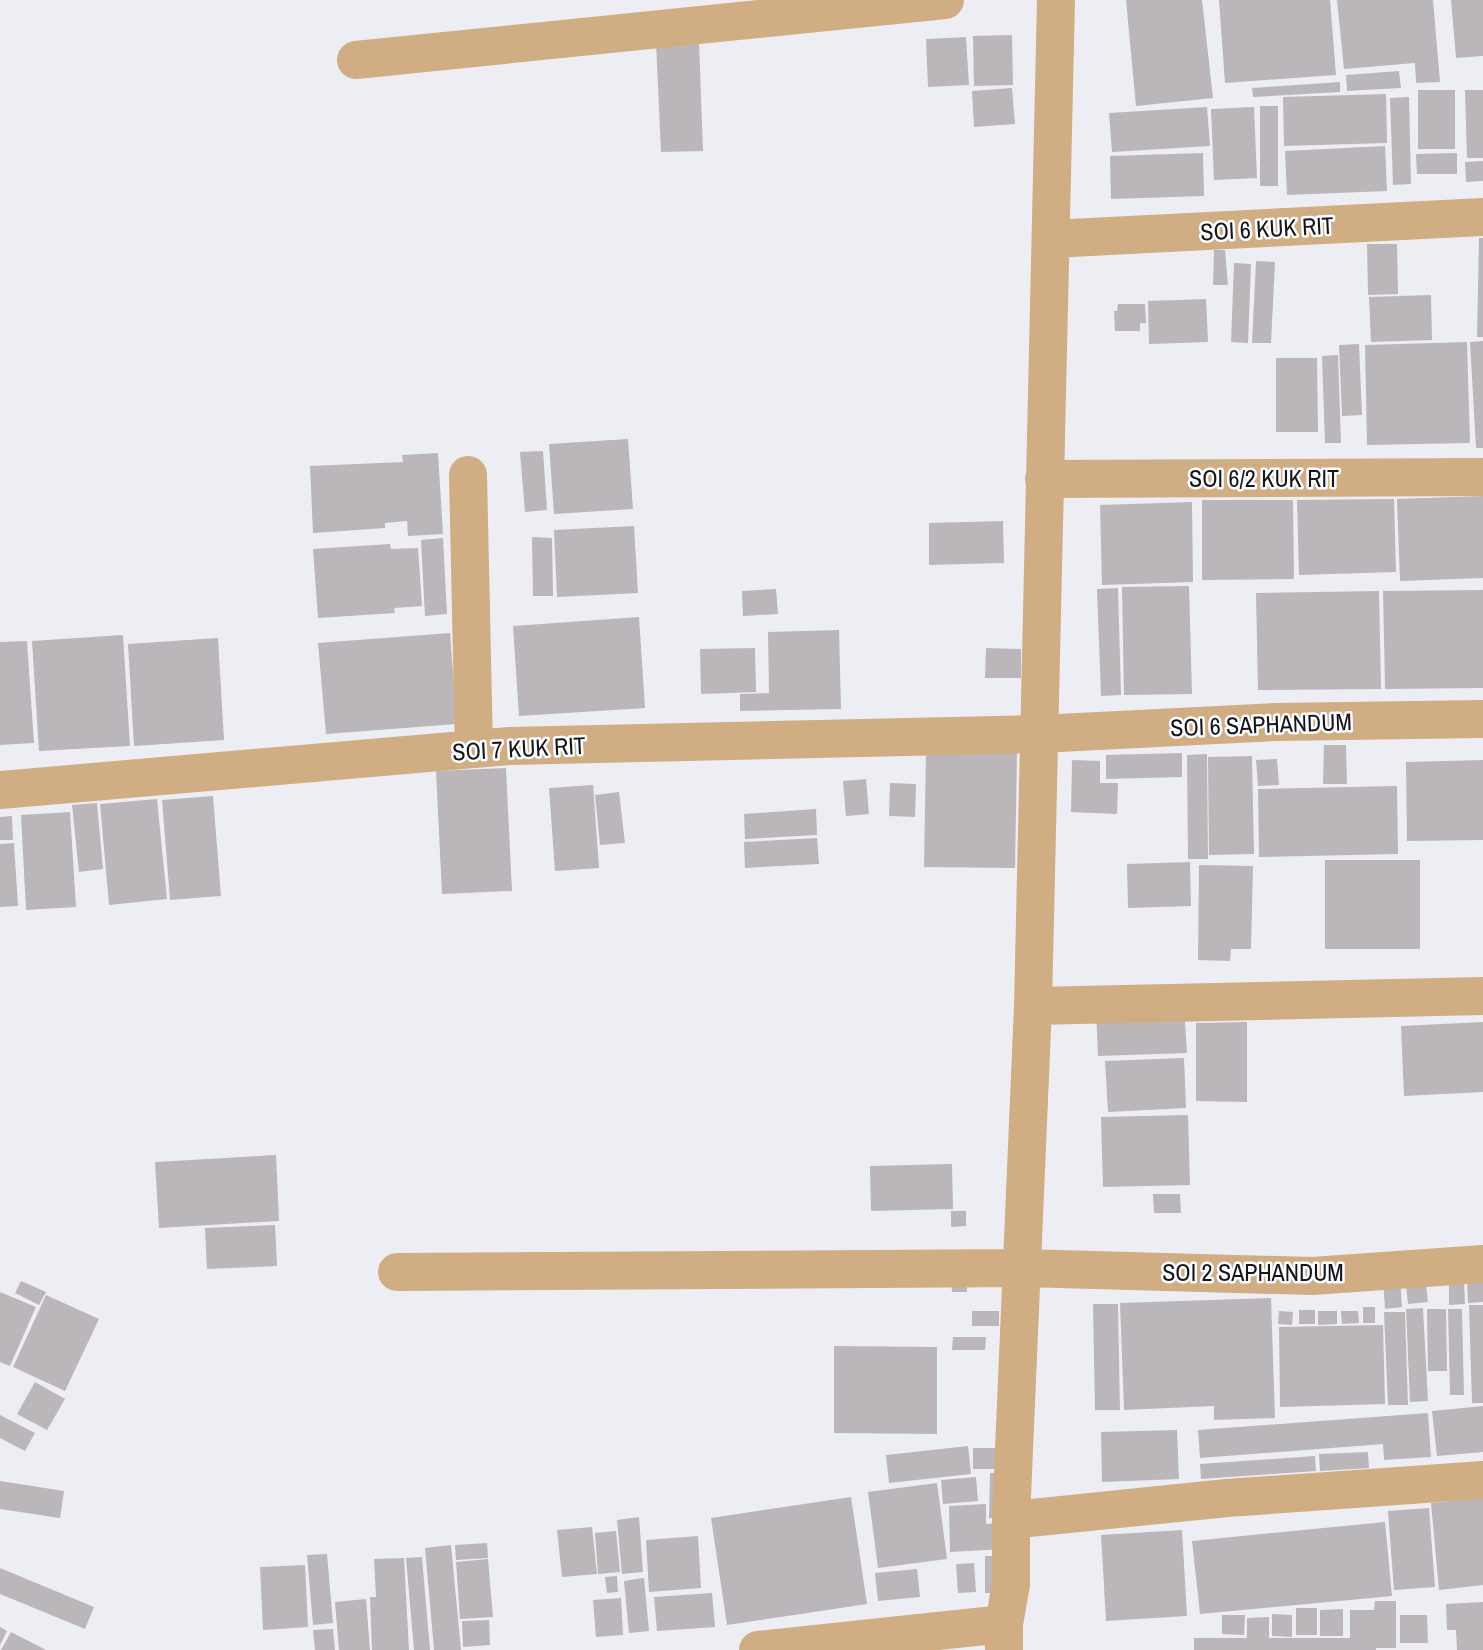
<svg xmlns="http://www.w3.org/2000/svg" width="1483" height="1650" font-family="'Archivo Narrow',sans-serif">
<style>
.building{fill:#bbb6b9}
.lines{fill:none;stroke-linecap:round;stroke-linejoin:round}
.minor{stroke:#d0ad83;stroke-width:38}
.labels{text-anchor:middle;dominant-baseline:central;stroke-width:5;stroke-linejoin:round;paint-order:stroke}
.street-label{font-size:24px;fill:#161618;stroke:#fbfcff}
</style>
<rect width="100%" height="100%" fill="#edeef3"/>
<!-- building -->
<path class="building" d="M1126,0H1202L1213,98L1136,106Z
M1219,0H1330L1336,75L1225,83Z
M1337,0H1433L1440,82L1416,83L1415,63L1344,69Z
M1451,0H1483V56L1456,58Z
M1012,35L1013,85L974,86L973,36Z
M966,37L969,85L928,87L926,39Z
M699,42L703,151L661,152L656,43Z
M1399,71L1401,88L1347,91L1346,75Z
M1340,82V92L1253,97L1252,88Z
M1012,88L1015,124L974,127L972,91Z
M1418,90H1455V149H1418Z
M1465,90H1483V158H1467Z
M1386,94L1387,143L1284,146L1283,97Z
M1409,97L1411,184L1393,185L1390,98Z
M1260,106H1278V186H1260Z
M1207,107L1210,146L1112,152L1109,113Z
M1254,107L1257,178L1214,180L1211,109Z
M1385,146L1387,191L1287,195L1285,151Z
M1203,153L1204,196L1111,199L1110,156Z
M1457,153V174H1417L1416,154Z
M1483,161V181L1466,182L1465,162Z
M1479,238H1483V337H1477Z
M1367,244H1397L1398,294L1368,295Z
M1214,250H1225L1228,285H1213Z
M1256,261L1275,262L1271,343H1252Z
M1234,263L1251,264L1248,343L1231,342Z
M1431,295L1432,340L1371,342L1369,297Z
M1206,299L1208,342L1149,344L1148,301Z
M1118,304H1145L1146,323H1140V331H1115L1114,311H1117Z
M1483,341V448H1476L1470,342Z
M1467,342L1470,443L1367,445L1365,345Z
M1359,344L1362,415L1342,416L1339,345Z
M1338,355L1341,443H1325L1322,356Z
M1276,358H1317L1318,432H1276Z
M628,439L633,509L554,514L549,444Z
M543,451L547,510L525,512L520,452Z
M438,453L443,534L408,536L407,521L385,523V528L313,533L310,466L403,462L402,455Z
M1483,496V578L1400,581L1397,499Z
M1394,499L1396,572L1299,575L1297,500Z
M1202,500H1293L1294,579L1202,580Z
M1192,502L1193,582L1102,585L1100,505Z
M1003,521L1004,563L929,565V523Z
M634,526L638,593L557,597L554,530Z
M532,537L552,538L553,596H533Z
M443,538L447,614L425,616L421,540Z
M390,544L391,549L418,548L422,606L394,608L395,613L318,618L313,549Z
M1189,586L1192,694L1124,695L1122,587Z
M1118,588L1121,695L1101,696L1097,589Z
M776,589L778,614L743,616L742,591Z
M1483,590V688L1385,689L1383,591Z
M1379,591L1381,689L1258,690L1256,593Z
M639,617L645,708L519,716L513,626Z
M839,630L841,709L740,711V694L769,693L768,632Z
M450,633L457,724L326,734L318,643Z
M123,635L130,746L39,751L32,641Z
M218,638L224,740L134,746L128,644Z
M27,641L34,743L0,745V642Z
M755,648L756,692L701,694L700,649Z
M986,648L1021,649V678H985Z
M1324,745H1346L1347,784H1323Z
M926,751L1017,752L1015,868L924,867Z
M1182,753V777L1106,779V755Z
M1207,754L1208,859H1188L1187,755Z
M1252,756L1254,854L1209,855L1208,757Z
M1277,759L1279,785L1258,786L1256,760Z
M1072,760L1100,761V783H1118L1117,814L1071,812Z
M1483,760V840L1407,841L1406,762Z
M506,768L512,891L442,894L436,771Z
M866,779L869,814L846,816L843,781Z
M890,783L916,784L915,817L889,816Z
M593,785L599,868L555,871L549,788Z
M1397,786L1398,854L1259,857L1258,789Z
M619,792L625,843L600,845L595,795Z
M213,796L221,896L170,900L162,800Z
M157,799L167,899L109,905L100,804Z
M97,803L103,869L79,872L72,805Z
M816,809L817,835L745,839L744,814Z
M70,812L76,907L26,910L21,815Z
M12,816L13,840H0V817Z
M817,838L819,864L745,868L744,842Z
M14,843L18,906L0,907V844Z
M1325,860H1420V949H1325Z
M1190,862L1191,906L1128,908L1127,864Z
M1199,865L1253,866L1251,949H1231L1230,961L1198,960Z
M1184,1007L1187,1053L1098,1056L1096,1010Z
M1247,1022V1102L1196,1101V1023Z
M1483,1022V1092L1404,1096L1401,1026Z
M1184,1058L1186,1108L1108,1112L1105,1061Z
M1188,1115L1190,1185L1103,1187L1101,1117Z
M276,1155L279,1221L159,1228L155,1162Z
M952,1164L953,1209L871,1211L870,1166Z
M1153,1194H1180L1181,1213H1154Z
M951,1211H966V1226L951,1227Z
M275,1225L277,1266L207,1269L205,1228Z
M1467,1274H1483V1302L1468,1303Z
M1425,1275L1428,1302L1408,1304L1405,1277Z
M967,1276V1292H952L951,1277Z
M1400,1278L1402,1307L1385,1309L1383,1279Z
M21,1281L46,1292L39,1305L15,1293Z
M1449,1282H1464L1465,1304L1449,1305Z
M0,1292L36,1307L10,1366L0,1362Z
M46,1295L99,1319L65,1391L13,1367Z
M1271,1298L1275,1418L1214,1420V1406L1124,1410L1120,1303Z
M1093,1304H1118L1120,1410H1095Z
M1469,1305H1483V1403H1472Z
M1363,1307H1375V1323H1363Z
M1423,1308L1428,1401L1410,1402L1406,1309Z
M1427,1309H1446L1447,1371H1428Z
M1448,1309H1462L1464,1395H1450Z
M1299,1310H1315V1324H1299Z
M972,1311H999V1326H972Z
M1279,1311L1293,1312L1292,1325L1278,1324Z
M1318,1311H1337V1324L1318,1325Z
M1341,1311H1358L1359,1323L1342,1324Z
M1384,1312H1405L1408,1405H1388Z
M1383,1325L1385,1404L1280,1407L1279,1327Z
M953,1337H986L985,1350H952Z
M834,1346L937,1347V1434L834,1433Z
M35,1382L65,1399L47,1430L17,1414Z
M1483,1406V1452L1437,1456L1432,1411Z
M1428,1413L1431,1457L1384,1460L1383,1444L1200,1458L1198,1430Z
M0,1415L35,1433L25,1451L0,1438Z
M1177,1430L1179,1479L1102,1482L1101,1432Z
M968,1446L971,1474L889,1483L886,1455Z
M973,1448H1003V1469H973Z
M1368,1452L1369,1468L1320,1471L1319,1454Z
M1315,1456L1316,1471L1201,1479L1200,1464Z
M990,1473H1006L1005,1518H989Z
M976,1477L978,1501L943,1504L941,1480Z
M0,1481L64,1491L60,1518L0,1509Z
M937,1483L947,1559L878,1568L868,1492Z
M851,1497L867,1604L727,1625L711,1518Z
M1483,1498V1585L1439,1590L1431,1503Z
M986,1504V1524L1002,1523L1003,1549L950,1552L949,1506Z
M1429,1508L1435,1587L1394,1590L1388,1511Z
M639,1517L643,1572L622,1574L617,1520Z
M1385,1522L1392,1596L1200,1614L1192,1541Z
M592,1527L597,1574L562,1577L557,1530Z
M1182,1530L1187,1616L1106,1621L1101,1535Z
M616,1531L620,1572L598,1574L595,1533Z
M698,1536L701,1588L649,1592L646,1540Z
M487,1543L488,1558L456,1560L455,1545Z
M451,1545L461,1650H434L425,1548Z
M327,1554L333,1623L313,1625L307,1555Z
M985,1556H1006V1593H985Z
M422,1557L430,1650H414L406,1558Z
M404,1558L409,1650H372L370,1597H376L374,1559Z
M488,1559L493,1617L460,1619L456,1562Z
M974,1563L976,1592L958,1593L956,1564Z
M305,1565L308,1627L263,1630L260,1567Z
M0,1568L94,1607L85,1629L0,1594Z
M917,1569L920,1597L878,1601L875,1573Z
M617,1576L618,1592L607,1593L605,1577Z
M644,1578L649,1631L629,1633L624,1581Z
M712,1593L715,1627L657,1631L654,1597Z
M621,1598L623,1635L596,1637L593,1600Z
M366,1599L370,1650H339L335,1602Z
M1375,1601H1396V1648H1376V1650H1194V1638H1247V1618L1269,1617V1638H1350V1610H1374Z
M1483,1602V1650H1457L1456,1630H1447L1446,1604Z
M1296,1608H1317V1635H1296Z
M1343,1609V1636H1320V1610Z
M1272,1614L1292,1615V1637L1272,1636Z
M1222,1615H1245L1244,1635L1222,1634Z
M1400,1615H1427L1428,1643H1400Z
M489,1620L490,1645L463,1647L462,1621Z
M0,1627L7,1631L0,1645Z
M333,1629L335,1650H315L313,1630Z
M11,1632L46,1650H1Z"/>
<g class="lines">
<!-- minor -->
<path class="minor" d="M356,60L945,0
M1051,239L1483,217
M468,475L474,749
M1044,479L1483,477
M0,790L510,746L1039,734L1276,722L1483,719
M1033,1006L1483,996
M397,1272L1023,1268L1312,1276L1483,1264
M1011,1520L1227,1498L1483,1480
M758,1650L1004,1624
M1004,1650V1624L1011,1584V1520L1033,1006L1056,0"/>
</g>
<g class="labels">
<!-- street labels -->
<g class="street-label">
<text transform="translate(1267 228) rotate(-3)">SOI 6 KUK RIT</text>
<text x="1264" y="478">SOI 6/2 KUK RIT</text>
<text transform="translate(1261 724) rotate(-2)">SOI 6 SAPHANDUM</text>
<text transform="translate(519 748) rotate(-3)">SOI 7 KUK RIT</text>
<text x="1253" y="1272">SOI 2 SAPHANDUM</text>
</g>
</g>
</svg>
